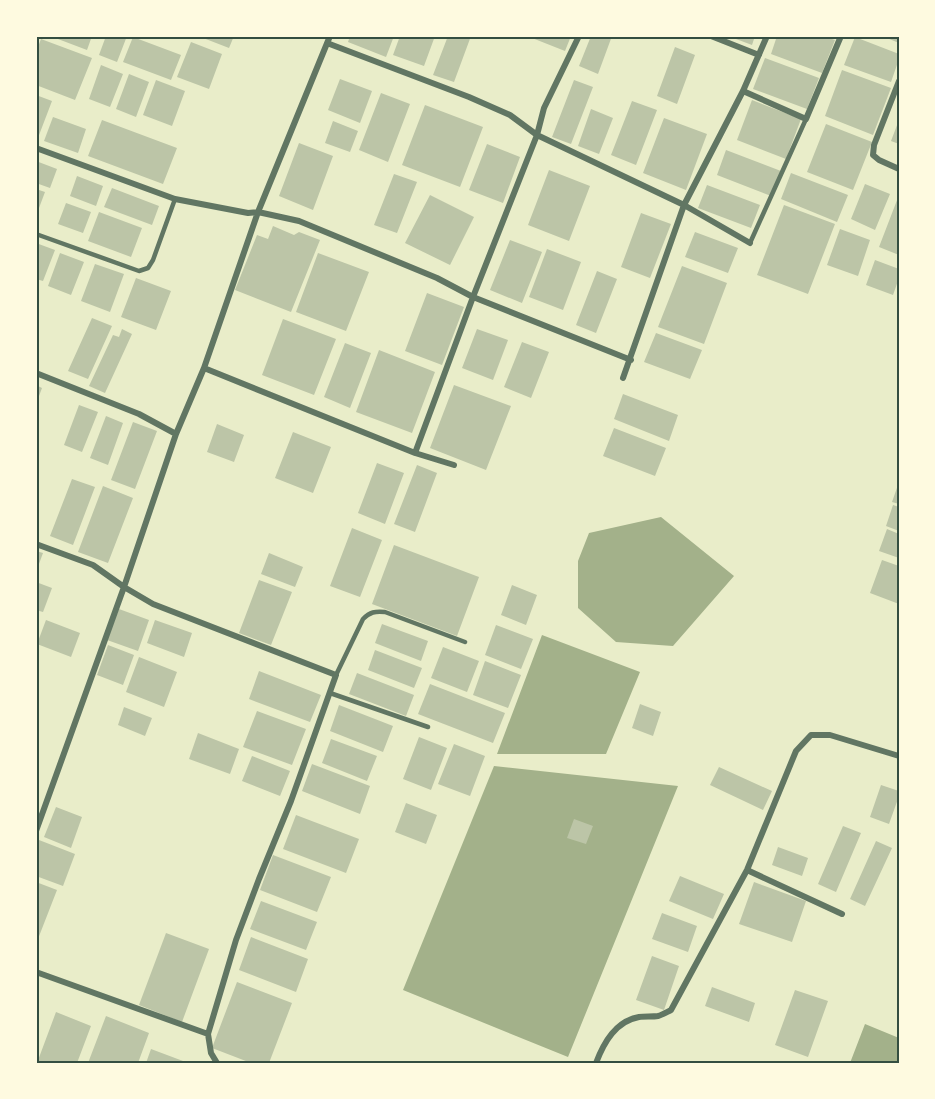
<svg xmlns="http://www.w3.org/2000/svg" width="935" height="1099" font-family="Inter,sans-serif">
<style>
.water{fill:#a3b18a}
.building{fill:#bcc5a7}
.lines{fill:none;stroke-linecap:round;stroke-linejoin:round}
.service{stroke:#617663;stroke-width:4.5}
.minor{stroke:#617663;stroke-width:6}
.neatline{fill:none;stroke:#344e41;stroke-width:2}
</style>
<rect width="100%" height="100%" fill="#e9edc9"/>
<!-- water -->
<path class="water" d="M661,517L734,576L673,646L616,642L578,608V561L589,533Z
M542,635L640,672L606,754H497Z
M494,766L678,786L568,1057L403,990Z
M865,1024L899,1038V1063H850Z"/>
<!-- building -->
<path class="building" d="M50,36H92L87,50Z
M106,36H127L117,62L99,55Z
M198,36H234L229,48Z
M350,36H394L386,57L348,42Z
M400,36H435L424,66L393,55Z
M448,36H471L454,82L433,75Z
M527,36H571L565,51Z
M591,36H612L598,74L579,66Z
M728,36H755L752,45Z
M777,36H823L835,40L822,73L771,54Z
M882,36H899V43Z
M133,37L181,55L171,80L123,62Z
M855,37L899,54V59L891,82L844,65Z
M41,39L92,58L75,100L36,85V52Z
M191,42L222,54L209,89L177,77Z
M675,47L695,55L677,104L657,96Z
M765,58L819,78L807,109L753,89Z
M101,65L123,74L110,107L89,99Z
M842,70L891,88L873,135L825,116Z
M129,74L149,82L136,117L116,109Z
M340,79L372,91L360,123L328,110Z
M156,80L185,91L172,126L143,115Z
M574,80L593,87L571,144L552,137Z
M381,93L410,104L388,162L359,150Z
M36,95L52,101L36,143Z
M752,100L801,119L786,159L737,140Z
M632,101L657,110L636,165L611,155Z
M425,105L483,127L460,187L402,165Z
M591,109L613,118L599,154L578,146Z
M53,117L86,129L78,153L44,141Z
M664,118L707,134L686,190L643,173Z
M102,120L177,148L163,184L88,156Z
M899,120V144L891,141Z
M333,121L358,131L350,152L325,143Z
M826,124L872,142L853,190L807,172Z
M299,143L333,156L313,210L279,196Z
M487,144L520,157L503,203L469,190Z
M726,150L781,171L771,196L717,175Z
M36,161L57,169L50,188L36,183Z
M549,170L590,186L569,241L528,225Z
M791,173L848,195L837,222L781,199Z
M394,174L417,182L397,233L374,225Z
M77,176L103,186L96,206L70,196Z
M865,184L890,194L875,230L851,219Z
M707,185L760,205L751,228L698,208Z
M112,188L159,206L152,225L104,207Z
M36,189L45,192L36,216Z
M430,195L474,217L450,265L405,243Z
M899,195V255L879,247Z
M66,203L91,212L83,233L58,224Z
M784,205L835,224L808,294L757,275Z
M99,212L142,228L131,257L88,241Z
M641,213L671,224L650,278L621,267Z
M273,226L294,235L299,232L320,240L291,312L235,290L257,235L268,239Z
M840,229L870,240L858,276L827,265Z
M695,232L738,248L728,273L685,257Z
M510,240L542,252L522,303L490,290Z
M36,243L55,250L43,281L36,279Z
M547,249L581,262L563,310L529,297Z
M60,253L84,262L71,295L48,286Z
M318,253L369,272L346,331L296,312Z
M875,260L899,269V278L893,295L866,285Z
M95,264L124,274L110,312L81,301Z
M682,266L727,283L704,344L658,327Z
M597,271L617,279L596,333L576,325Z
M136,278L171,291L156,330L121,317Z
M427,293L464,307L442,365L405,351Z
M92,318L112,326L88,379L68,371Z
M283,319L336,339L314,395L262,375Z
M122,329L132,334L105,393L89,386L113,335L119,337Z
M477,329L508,340L493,380L462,368Z
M656,333L702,350L690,379L644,362Z
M522,342L549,352L531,398L504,387Z
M345,343L371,353L350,408L324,397Z
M379,350L435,372L412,433L356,412Z
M36,385L42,388L36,404Z
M454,385L511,406L486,470L430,448Z
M623,394L678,415L669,441L614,419Z
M79,405L98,412L82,452L64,445Z
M106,416L123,423L108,465L90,458Z
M133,422L157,431L135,489L111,480Z
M217,424L244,435L234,462L207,452Z
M614,428L666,448L655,476L603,456Z
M293,432L331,447L313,493L275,478Z
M377,463L404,473L385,524L358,513Z
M417,465L437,473L415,532L394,524Z
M72,479L95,487L73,545L50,536Z
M899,482V504L892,502Z
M103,486L133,498L108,563L78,552Z
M893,505L899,507V531L886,526Z
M352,528L382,540L360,597L330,586Z
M887,529L899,534V558L879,551Z
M394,545L479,577L457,636L372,604Z
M36,551L43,553L36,572Z
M269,553L303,567L295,587L261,574Z
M882,560L899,566V604L870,593Z
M259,580L292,592L271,645L239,633Z
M36,582L52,588L43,612L36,610Z
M512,585L537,595L526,625L501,615Z
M119,609L149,620L138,651L107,640Z
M46,620L80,633L71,657L37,644Z
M155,620L192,633L184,657L147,643Z
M382,624L428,641L421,661L375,643Z
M496,625L533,639L521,669L485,655Z
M108,645L134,655L123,685L97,675Z
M443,647L479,661L467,692L431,678Z
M375,650L422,668L414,688L368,670Z
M139,657L177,672L164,707L126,692Z
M485,661L521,675L508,708L473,695Z
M259,671L321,695L310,722L249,699Z
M357,673L414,695L406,716L349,694Z
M430,684L505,713L493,743L418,714Z
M640,704L661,712L653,736L632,728Z
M339,705L393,726L383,752L330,731Z
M124,707L152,718L145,736L118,725Z
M257,711L306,729L292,765L243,747Z
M198,733L239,749L230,774L189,759Z
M419,737L447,748L431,790L403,779Z
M331,739L377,756L367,781L322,763Z
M454,744L485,756L470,796L438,784Z
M252,756L290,771L280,796L242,781Z
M312,764L370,786L360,814L302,791Z
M719,767L772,791L763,810L710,785Z
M881,785L899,791V796L889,824L870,817Z
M406,803L437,815L426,844L395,832Z
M56,807L82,817L71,848L44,837Z
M296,815L359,839L346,873L283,849Z
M574,819L593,826L586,844L567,838Z
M843,826L861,833L836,892L818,884Z
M39,840L75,854L63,886L36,876V849Z
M876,841L892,848L865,906L850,899Z
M778,847L808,858L802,876L772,865Z
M273,855L331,877L317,912L260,890Z
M680,876L724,894L713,919L669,901Z
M36,882L57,890L36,944Z
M754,882L806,901L792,942L739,924Z
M261,901L317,922L306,950L250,929Z
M662,913L697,926L688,952L652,939Z
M166,933L209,949L182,1022L139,1005Z
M251,937L308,959L296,992L239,970Z
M652,956L679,966L664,1010L636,1000Z
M237,982L292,1003L269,1063H251L212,1048Z
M712,987L755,1003L749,1022L705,1006Z
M795,990L828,1001L808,1057L775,1045Z
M56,1012L91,1026L77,1063H37Z
M106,1016L149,1033L138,1063H88Z
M151,1049L183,1061L182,1063H146Z"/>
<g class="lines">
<!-- service -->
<path class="service" d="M36,234L139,271L148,268L153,260L175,199
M750,243L806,119
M336,675L363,619C370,612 375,611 385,612L465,642
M330,693L428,727"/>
<!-- minor -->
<path class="minor" d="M711,36L759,55
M327,43L469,97L510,115L537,135L684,205L750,243
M899,81L874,145L873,155L879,160L899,169
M743,91L806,119L841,36
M36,148L175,199L248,213L258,212L299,221L437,278L473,297L631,360
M204,368L258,212L330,36
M36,373L139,414L176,434
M623,378L684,205L743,91L767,36
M415,453L473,297L537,135L544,108L579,36
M36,544L93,565L124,587L153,604L336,675L291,801L259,879L236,940L208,1034
M36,831L124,587L176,434L204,368L415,453L454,465
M747,870L842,914
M36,972L208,1034L211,1053L217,1063
M596,1063C604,1042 616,1021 639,1017C645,1016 652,1017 658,1016C662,1015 667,1012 671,1010L747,870L796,751L811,735H830L899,756"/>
</g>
<!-- border -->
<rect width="935" height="1099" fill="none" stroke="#fefae0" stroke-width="75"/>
<rect x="38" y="38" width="860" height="1024" class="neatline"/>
</svg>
